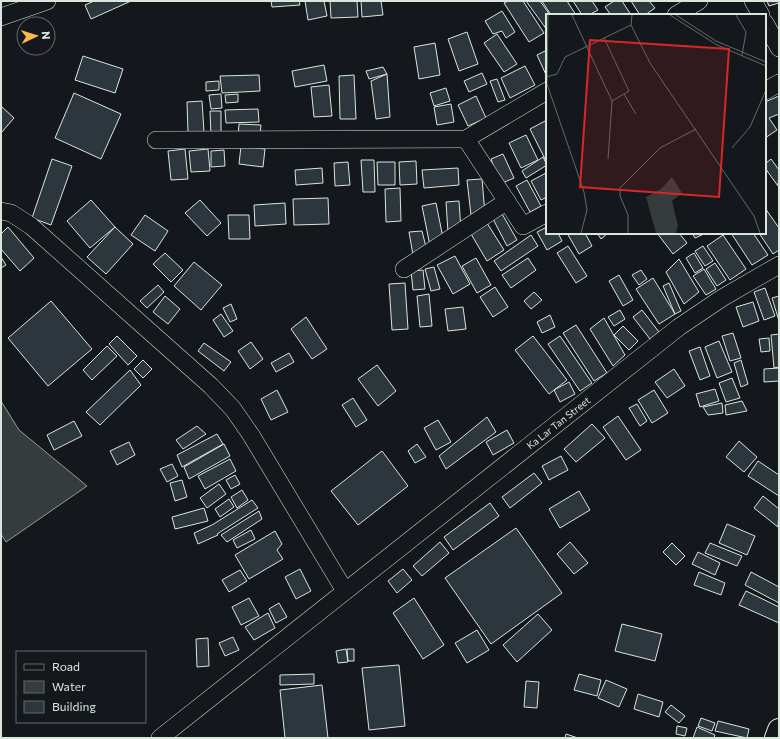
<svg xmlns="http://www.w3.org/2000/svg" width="780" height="739" font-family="Commissioner,sans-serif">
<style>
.water{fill:#363b3e;stroke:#939e99}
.building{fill:#2c363c;stroke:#d8e6dc}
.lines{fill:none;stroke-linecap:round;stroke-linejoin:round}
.minor-casing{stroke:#d8e6dc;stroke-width:18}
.major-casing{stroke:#d8e6dc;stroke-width:24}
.minor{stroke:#14181c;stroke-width:17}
.major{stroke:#14181c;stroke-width:22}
.labels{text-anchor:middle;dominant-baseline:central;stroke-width:3;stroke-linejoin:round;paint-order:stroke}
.street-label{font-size:10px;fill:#d8e6dc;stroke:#14181c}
.inset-road{fill:none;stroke:#626a69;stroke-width:1}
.view{fill:#d62828;fill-opacity:0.15;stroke:#d62828;stroke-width:2}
.inset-edge{fill:none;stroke:#d8e6dc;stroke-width:2}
</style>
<rect width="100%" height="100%" fill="#14181c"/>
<!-- water -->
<path class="water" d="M1,401L19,430L87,486L6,542L1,534Z"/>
<!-- building -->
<path class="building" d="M94,1H131L91,19L85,5Z
M271,1H299L300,5L272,7Z
M305,1H324L327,16L308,20Z
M330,1H357L358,17L331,18Z
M361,1H381L383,15L362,17Z
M508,1H523L544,33L529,42L504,3Z
M526,1H540L550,15H547V30Z
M542,1H567L576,15H551Z
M573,1H592L598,10L589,15H582Z
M614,1H622L631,15H611L605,7Z
M631,1H649L655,8L645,15H640Z
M767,1H779V3L769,6Z
M502,11L515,32L506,38L502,31L493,34L485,21Z
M467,32L478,64L459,71L448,39Z
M497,34L517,64L504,72L484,43Z
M435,43L440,75L419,79L414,47Z
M547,50V77L537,55Z
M83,56L123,69L115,93L75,80Z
M324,65L327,81L295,87L292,71Z
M525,66L535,85L510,98L501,78Z
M383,67L387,74L369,79L366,71Z
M482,73L487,84L469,92L464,81Z
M387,74L390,117L376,119L371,81Z
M259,75L260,91L222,93L220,76Z
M354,75L356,119H340L339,76Z
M497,79L505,100L498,102L490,81Z
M219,81V90L206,91V82Z
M329,85L332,116L314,117L311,87Z
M446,88L450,101L434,106L430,93Z
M74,93L121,114L101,159L55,138Z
M221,94L222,108L211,109L209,95Z
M238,94V102L226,103L225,95Z
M476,96L486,118L468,126L458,105Z
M779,96V114L769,118L777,130L765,138V102Z
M202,101L204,132H188L187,102Z
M451,104L454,122L437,125L434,107Z
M1,106L14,118L1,133Z
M258,109L259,122L226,123L225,110Z
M210,111H221V136H211Z
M545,121L547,125V163L530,129Z
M239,124L261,125L260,136H238Z
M526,135L538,160L521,168L509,143Z
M241,146L265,149L263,167L239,164Z
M185,149L188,179L171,180L168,151Z
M208,149L210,171L191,172L189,151Z
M224,150L225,166L211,167V151Z
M503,154L514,178L500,184L491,159Z
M543,157L547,165L526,178L522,171Z
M52,159L72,166L51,225L32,218Z
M771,159L779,170L778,186L765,168V164Z
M361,160H374L375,192H363Z
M416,161L417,184L400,185L399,162Z
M348,162L350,185L335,186L334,163Z
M377,162H395V185H378Z
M322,168L323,183L296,185L295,170Z
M458,168L459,185L424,188L422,170Z
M546,173L547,197L541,200L531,181Z
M482,179L485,214L471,215L467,180Z
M527,180L541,206L530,212L516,186Z
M400,188L401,221L386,222L385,189Z
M328,198L329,224L294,225L293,199Z
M91,200L115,227L90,248L67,221Z
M200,200L221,223L207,236L185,213Z
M459,201L461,231L448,232L446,202Z
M285,203L286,224L255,226L254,205Z
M436,203L444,243L430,246L422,206Z
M765,208L779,228V250L773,254L759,233H765Z
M501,212L517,240L507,246L492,217Z
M145,215L168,231L155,251L131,235Z
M228,215H249L250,239H229Z
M487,223L504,250L487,261L471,234Z
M8,227L34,258L20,271L1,249V234Z
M115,227L133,244L106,274L87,257Z
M547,227V233H558L562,241L547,250L537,232Z
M422,231L427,251L413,255L409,232Z
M567,233H585L592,246L579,254Z
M597,233H608L601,239Z
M657,233H679L687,243L673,254Z
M692,233H706L695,238Z
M731,233H753L768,255L752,265Z
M531,235L538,246L501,271L494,261Z
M723,235L746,269L730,280L707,246Z
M568,246L587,276L576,283L557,253Z
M703,246L713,261L705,266L695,251Z
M165,253L183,270L171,282L153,264Z
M694,253L703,268L695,273L686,258Z
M455,256L470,284L453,294L437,265Z
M1,257L6,265L1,268Z
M476,258L491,285L477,293L462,266Z
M528,258L536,270L511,288L502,275Z
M679,259L699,292L684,304L666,272Z
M194,262L222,285L201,310L174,286Z
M715,263L726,280L717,286L706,269Z
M434,267L440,289L431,291L425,269Z
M704,269L716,289L706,295L693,276Z
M423,270L425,289L413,290L411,271Z
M641,270L647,279L639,285L632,275Z
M619,275L633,300L623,306L609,281Z
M653,278L675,314L659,324L636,289Z
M405,283L408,329L392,330L389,284Z
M669,283L681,311L675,314L663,286Z
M158,285L164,292L147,308L140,301Z
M495,287L508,307L493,317L480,297Z
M765,288L775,316L764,320L754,292Z
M534,292L542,300L531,309L524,301Z
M429,294L432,326L420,327L417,296Z
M165,296L180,309L168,324L153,312Z
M779,296V321L772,298Z
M51,301L92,349L48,386L8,338Z
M753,302L759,321L743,327L736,307Z
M231,304L237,319L230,322L223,308Z
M463,307L466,329L448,331L445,309Z
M620,310L625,319L614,326L608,317Z
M642,310L659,332L650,339L633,317Z
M221,314L233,331L224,337L213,320Z
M550,315L555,327L542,333L537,322Z
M306,317L327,349L312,359L291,329Z
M604,318L625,355L613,366L590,329Z
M576,325L607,373L594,381L563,333Z
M623,326L638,341L629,350L614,335Z
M733,333L741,358L730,361L722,336Z
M779,334V367L774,368L771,335Z
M117,336L137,356L128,365L109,344Z
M533,336L567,380L549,394L515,350Z
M560,336L592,383L580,391L548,344Z
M769,338L770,351L761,352L759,339Z
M719,341L732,372L717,378L705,347Z
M251,342L263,359L250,369L238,351Z
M204,343L231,362L224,371L198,351Z
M107,346L117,356L92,380L83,370Z
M700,347L710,376L700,380L689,351Z
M289,353L294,362L276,372L271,363Z
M143,360L152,369L143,378L134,369Z
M741,360L748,384L741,387L734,363Z
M377,365L396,391L378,406L358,379Z
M779,368V381L764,382V369Z
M674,369L685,386L667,398L655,382Z
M130,370L141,385L100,425L86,412Z
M732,378L740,398L726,402L719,383Z
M569,382L575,394L560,402L554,390Z
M715,389L719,401L700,407L696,394Z
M277,390L288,412L271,420L261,399Z
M654,390L668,413L652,423L638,400Z
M353,398L367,420L356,427L342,405Z
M742,401L747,411L726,415L725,405Z
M722,403L723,413L708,415L703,407Z
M637,404L647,421L640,426L629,408Z
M618,416L641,450L626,460L603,427Z
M487,417L496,432L446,469L439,456Z
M438,420L451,442L436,450L424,428Z
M74,421L82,436L54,450L47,435Z
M592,424L605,438L576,462L564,449Z
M197,426L206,434L183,449L176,440Z
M507,430L514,443L493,455L486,442Z
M217,434L223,444L182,467L177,455Z
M739,441L757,457L744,472L726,457Z
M129,442L135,455L117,465L110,451Z
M224,444L230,456L189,479L184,467Z
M417,444L426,457L415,463L408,451Z
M382,451L408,486L358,525L331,491Z
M561,456L568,470L549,480L542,466Z
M230,459L236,471L205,489L198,476Z
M758,461L779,475V496L748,476Z
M172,464L178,476L167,482L160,469Z
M534,473L542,483L510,508L502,497Z
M235,475L240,484L231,489L226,480Z
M182,480L187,497L175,501L170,483Z
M219,484L226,494L207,508L200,498Z
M242,490L248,500L237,508L231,497Z
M579,491L590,510L560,528L549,509Z
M763,496L779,509L778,527L754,508Z
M229,499L234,507L220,517L215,509Z
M252,500L258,508L217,534L218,535L198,544L194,533L212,525Z
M490,503L499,516L453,550L444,537Z
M204,508L208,521L175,529L172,517Z
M259,511L262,519L227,542L221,535Z
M727,524L755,536L747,555L719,543Z
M516,528L562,593L491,644L445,578Z
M251,530L255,539L237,548L233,540Z
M275,531L282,544L277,550L283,559L249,579L235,555Z
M440,542L449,553L422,576L413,566Z
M570,542L588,563L574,574L557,554Z
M672,543L685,556L676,565L663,552Z
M710,543L742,556L737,566L705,553Z
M698,552L720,563L715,575L692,564Z
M300,569L311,591L296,599L285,577Z
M403,569L412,580L397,593L388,581Z
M240,570L247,581L229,592L222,580Z
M699,572L725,583L721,595L694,585Z
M751,572L779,587V603L745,585Z
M746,591L779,607V623L739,605Z
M249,598L259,616L241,625L232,607Z
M414,598L444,645L423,659L393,613Z
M279,603L287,617L276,623L269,609Z
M268,613L275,628L254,640L245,627Z
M538,614L552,630L517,662L503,645Z
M622,624L662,634L655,661L615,651Z
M477,630L489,650L467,663L455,643Z
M233,637L239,650L225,656L219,643Z
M208,638L209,666L197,667L196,639Z
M346,649L348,662L338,663L336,651Z
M347,649H354V661H348Z
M399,665L405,726L369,730L362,668Z
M314,674V684L280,685V675Z
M579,674L601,680L597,696L574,690Z
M606,680L627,689L619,707L598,698Z
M526,681L539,682L537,708L524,707Z
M322,685L328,738H285L280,690Z
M638,694L663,702L659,717L634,709Z
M671,705L685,716L679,723L665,712Z
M701,718L715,723L712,731L698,726Z
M718,721L749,729L747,738L715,731Z
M677,726L687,728L685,736L676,734Z
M697,727L715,735L714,738H693Z
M566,734L578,738H565Z"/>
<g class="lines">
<!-- minor casing -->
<g class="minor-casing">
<g id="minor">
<path d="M753,1L761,15"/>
<path d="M676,15L699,1"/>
<path d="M1,17L47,1"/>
<path d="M765,23L779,48"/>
<path d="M765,91L779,83"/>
<path d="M466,139L523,226L547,213"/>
<path d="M156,140L466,139L547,91"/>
<path d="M1,211L11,213L31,226L211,386L233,409L251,435L345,591"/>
<path d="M404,269L507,201"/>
<path id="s1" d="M160,738L679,327L722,298L779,265"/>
</g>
</g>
<!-- major casing -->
<g class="major-casing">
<path id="major" d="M776,738L779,730"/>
</g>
<!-- minor -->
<use href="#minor" class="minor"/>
<!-- major -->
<use href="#major" class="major"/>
</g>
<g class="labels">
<!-- street labels -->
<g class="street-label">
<text stroke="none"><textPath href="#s1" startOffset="508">Ka Lar Tan Street</textPath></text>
</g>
</g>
<!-- overview -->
<g transform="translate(546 14)">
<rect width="220" height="220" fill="#14181c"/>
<path d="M126,163L136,179L126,187L132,212L130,219H110L100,183L115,175Z" fill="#363b3e"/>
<path class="inset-road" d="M2,1L1,70L38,178L41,196L35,219M26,1L66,87L62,145M86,1L85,11L104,49L208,202L214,219M124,1L171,31L220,52M130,1L170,27L220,48M190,1L200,18L196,41M58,24L83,77L66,87M0,63L11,60L19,43L85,11M78,80L90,100M186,134L204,113L220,76M82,219V201L74,182V174L114,134L150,115"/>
<path class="view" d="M44,26L183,35L173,183L34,173Z"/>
<rect width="220" height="220" class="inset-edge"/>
</g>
<!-- border -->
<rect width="780" height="739" fill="none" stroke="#d8e6dc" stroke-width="4"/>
<!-- legend -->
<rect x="16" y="651" width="130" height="72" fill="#14181c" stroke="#626a69"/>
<rect x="24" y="664" width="20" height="6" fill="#14181c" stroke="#626a69"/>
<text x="52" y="671" font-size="12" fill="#d8e6dc">Road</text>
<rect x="24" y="681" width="20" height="12" fill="#363b3e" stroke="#626a69"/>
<text x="52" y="691" font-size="12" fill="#d8e6dc">Water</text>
<rect x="24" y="701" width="20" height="12" fill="#2c363c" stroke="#626a69"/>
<text x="52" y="711" font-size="12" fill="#d8e6dc">Building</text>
<!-- north arrow -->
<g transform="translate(36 36) rotate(86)"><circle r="19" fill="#14181c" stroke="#626a69"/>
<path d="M0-3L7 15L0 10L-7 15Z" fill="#ffb74d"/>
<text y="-6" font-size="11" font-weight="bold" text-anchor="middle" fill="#d8e6dc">N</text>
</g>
</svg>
